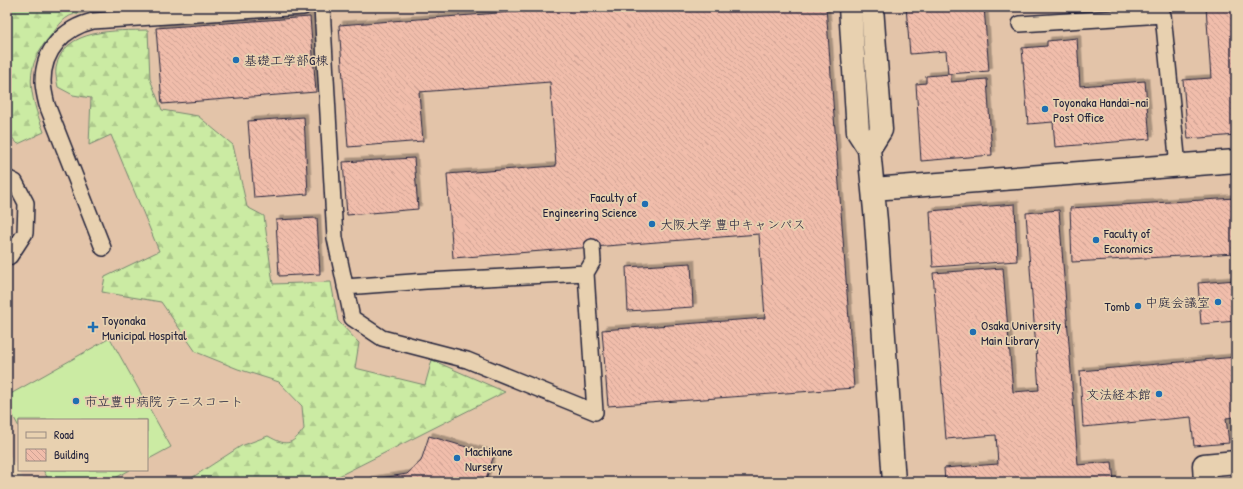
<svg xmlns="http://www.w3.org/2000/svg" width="1243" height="489" font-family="'Patrick Hand','Klee One',sans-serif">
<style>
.built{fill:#e3c4a9;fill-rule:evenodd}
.forest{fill:url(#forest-firs);stroke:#76866f}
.pitch{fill:#cbeba3;stroke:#76866f}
.building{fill:url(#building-back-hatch);stroke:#22223b;filter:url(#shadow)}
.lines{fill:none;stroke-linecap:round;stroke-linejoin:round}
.lane-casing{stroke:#22223b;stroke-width:18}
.street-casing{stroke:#22223b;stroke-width:25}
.lane{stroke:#e8d1b0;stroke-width:15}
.street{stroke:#e8d1b0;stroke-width:22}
.poi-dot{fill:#1f6fb2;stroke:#e8d1b0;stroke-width:1.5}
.labels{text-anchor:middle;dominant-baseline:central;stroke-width:3.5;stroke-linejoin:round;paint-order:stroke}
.poi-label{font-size:13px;fill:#22223b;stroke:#e8d1b0;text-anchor:start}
</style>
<defs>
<pattern id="forest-firs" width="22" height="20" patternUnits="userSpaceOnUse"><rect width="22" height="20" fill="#cbeba3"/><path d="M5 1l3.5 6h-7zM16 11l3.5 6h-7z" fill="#aec98d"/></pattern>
<pattern id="building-back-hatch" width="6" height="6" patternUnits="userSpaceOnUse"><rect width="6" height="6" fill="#f1bdab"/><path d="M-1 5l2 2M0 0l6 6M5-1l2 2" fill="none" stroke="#cea294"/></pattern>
<filter id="shadow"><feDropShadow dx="3.5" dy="-3.5" stdDeviation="0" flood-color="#0004"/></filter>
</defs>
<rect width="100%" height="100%" fill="#e8d1b0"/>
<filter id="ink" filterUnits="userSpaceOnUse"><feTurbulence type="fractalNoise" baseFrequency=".025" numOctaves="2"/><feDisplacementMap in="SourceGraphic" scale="8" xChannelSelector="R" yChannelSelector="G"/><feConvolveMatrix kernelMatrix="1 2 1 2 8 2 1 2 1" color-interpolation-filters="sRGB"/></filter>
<g filter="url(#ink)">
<!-- built -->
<path class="built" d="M7,7H1236V482H327L447,421L355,368L162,302L196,352L238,369L279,382L302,406L305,429L299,436L291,442H278L273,439L241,446L190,479V482H25L7,450ZM19,420H147V470H19Z"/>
<!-- forest -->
<path class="forest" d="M7,7H116C107,9 72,13 68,17C62,20 57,28 53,33C22,66 29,93 44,132L18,144L7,132Z
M148,30L150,79L162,110L198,116L233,145L247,207L264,216L273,284L331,282L338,321L359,343L355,368L425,385L432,360L505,392L327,482H190V479L241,446L268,436C286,446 291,446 304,429L302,406L279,382L238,369L196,352L161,302L102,292L105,277L159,251L111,135L89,145L91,98L73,95L58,87C57,81 55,74 56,68C63,27 117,31 148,30Z"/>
<!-- pitch -->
<path class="pitch" d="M110,338L171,447L147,460V420H19V427L7,405V396Z
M43,470H130L108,482H50Z"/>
<!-- building -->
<path class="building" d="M578,7H826L854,388L608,406L602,330L765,318L759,234L453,258L447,174L556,166L550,82L419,92L423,141L348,147L339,25Z
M906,7H984L989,71L948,74L946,51L910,54Z
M1206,7H1236V135L1188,139L1183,80L1211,78Z
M310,17L316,92L162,104L156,28Z
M1077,38L1080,86L1145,81L1150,139L1055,147L1053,122L1028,124L1022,48L1047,46V41Z
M951,74V82L987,79L992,155L921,161L916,84L926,83V76Z
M304,117L308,194L254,198L248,121Z
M414,158L418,209L347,215L343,162Z
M1236,198V253L1072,262L1070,208Z
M1015,204L1017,261L933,267L930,211Z
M1059,210L1078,465L1112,462L1114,482H945L944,468L998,464L996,435L946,439L933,273L1003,268L1013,392L1039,390L1026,213Z
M317,218L320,274L279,276L276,220Z
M691,263L693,307L628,311L626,267Z
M1236,280V321L1201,324L1198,283Z
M1236,357V417L1226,418L1229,443L1194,446L1191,417L1083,427L1080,371Z
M429,436L494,455L485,482H368V480L407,474L421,461Z"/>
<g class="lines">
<!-- lane casing -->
<g class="lane-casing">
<path id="lane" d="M322,7L335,238L352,318L382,338L467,360L595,412L586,273L426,281L345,287
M1020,24L1163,15L1178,166
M7,178L15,182L26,203L25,233L10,256L7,258
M103,248L47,105C45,97 43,89 43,81C43,50 64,28 93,21L303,7
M586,273L593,261L592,247"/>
</g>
<!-- street casing -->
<g class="street-casing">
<path id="street" d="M850,7L858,132L869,149L876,221L894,482
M869,149L881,130L872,7
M873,189L1236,161
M1205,482L1204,465L1236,462"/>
</g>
<!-- lane -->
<use href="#lane" class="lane"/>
<!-- street -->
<use href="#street" class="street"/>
</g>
</g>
<!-- markers -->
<g class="poi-dot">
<circle cx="236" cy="60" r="4"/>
<circle cx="1045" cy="109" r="4"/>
<circle cx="645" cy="204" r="4"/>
<circle cx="652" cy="224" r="4"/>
<circle cx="1096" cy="240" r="4"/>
<circle cx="1218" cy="302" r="4"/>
<circle cx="1138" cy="306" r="4"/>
<path d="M91 321h4v4h4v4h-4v4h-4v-4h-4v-4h4z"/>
<circle cx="973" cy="332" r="4"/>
<circle cx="1159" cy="394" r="4"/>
<circle cx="76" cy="401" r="4"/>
<circle cx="457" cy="458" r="4"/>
</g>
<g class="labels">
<!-- poi labels -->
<g class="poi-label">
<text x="244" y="60">基礎工学部G棟</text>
<text x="1053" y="102">Toyonaka Handai-nai<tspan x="1053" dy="15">Post Office</tspan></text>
<text x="637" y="197" text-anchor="end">Faculty of<tspan x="637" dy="15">Engineering Science</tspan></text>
<text x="660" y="224">大阪大学 豊中キャンパス</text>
<text x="1104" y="233">Faculty of<tspan x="1104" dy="15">Economics</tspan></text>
<text x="1210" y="302" text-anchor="end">中庭会議室</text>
<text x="1130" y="306" text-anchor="end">Tomb</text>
<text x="102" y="320">Toyonaka<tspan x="102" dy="15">Municipal Hospital</tspan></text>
<text x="981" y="325">Osaka University<tspan x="981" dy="15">Main Library</tspan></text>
<text x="1151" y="394" text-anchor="end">文法経本館</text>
<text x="84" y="401">市立豊中病院 テニスコート</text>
<text x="465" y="451">Machikane<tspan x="465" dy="15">Nursery</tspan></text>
</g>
</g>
<!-- margin -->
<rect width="1243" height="489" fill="none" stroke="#e8d1b0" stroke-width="24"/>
<rect x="12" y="12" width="1219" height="465" fill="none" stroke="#22223b" stroke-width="1.5" filter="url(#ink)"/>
<!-- legend -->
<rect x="18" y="419" width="130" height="52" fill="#e8d1b0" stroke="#998b81"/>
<rect x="26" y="432" width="20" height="6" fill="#e8d1b0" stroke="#998b81"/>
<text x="54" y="439" font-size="12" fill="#22223b">Road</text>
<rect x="26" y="449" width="20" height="12" fill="url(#building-back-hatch)" stroke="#998b81"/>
<text x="54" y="459" font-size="12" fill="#22223b">Building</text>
</svg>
